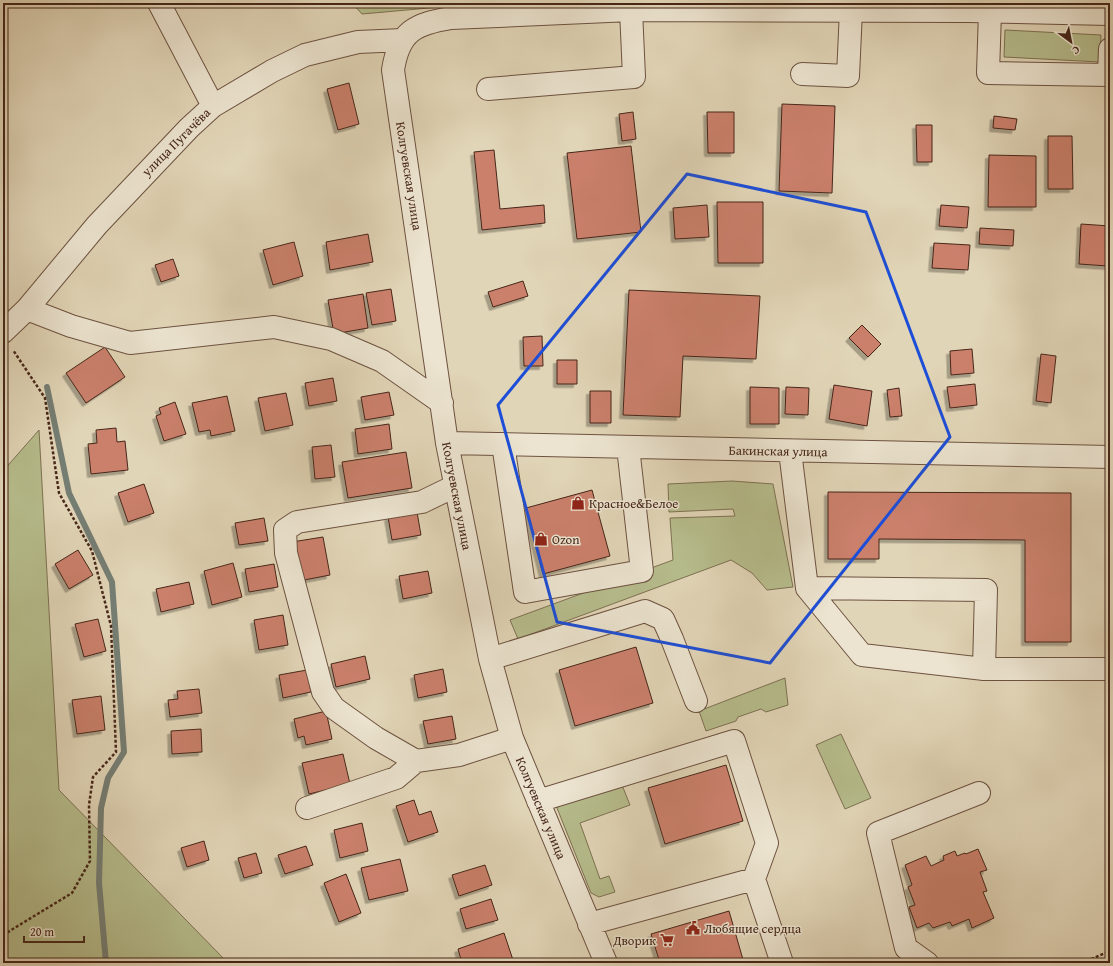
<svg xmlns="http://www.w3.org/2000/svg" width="1113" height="966" font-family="'Gentium Book Plus',serif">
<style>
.green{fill:#b6bc8c;stroke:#7e7152}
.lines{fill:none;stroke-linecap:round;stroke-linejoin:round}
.stream{stroke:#757e74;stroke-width:6}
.building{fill:#cb806c;stroke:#462619;filter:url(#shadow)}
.minor-casing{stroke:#6d5240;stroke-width:24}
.path{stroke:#462619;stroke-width:2.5;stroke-dasharray:3 2;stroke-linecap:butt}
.minor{stroke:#ece4d0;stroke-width:22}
.marked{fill:none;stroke:#1d4ed8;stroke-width:3;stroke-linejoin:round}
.labels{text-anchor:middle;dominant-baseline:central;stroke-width:3;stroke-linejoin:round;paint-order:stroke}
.street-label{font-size:13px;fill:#462619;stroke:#ece4d0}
.poi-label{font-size:13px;fill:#462619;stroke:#ece4d0;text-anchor:start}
</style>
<defs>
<filter id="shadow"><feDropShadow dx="-3.5" dy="3.5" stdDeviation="0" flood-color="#0004"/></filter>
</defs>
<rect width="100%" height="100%" fill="#e1d5b7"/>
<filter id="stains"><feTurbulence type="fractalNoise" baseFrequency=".005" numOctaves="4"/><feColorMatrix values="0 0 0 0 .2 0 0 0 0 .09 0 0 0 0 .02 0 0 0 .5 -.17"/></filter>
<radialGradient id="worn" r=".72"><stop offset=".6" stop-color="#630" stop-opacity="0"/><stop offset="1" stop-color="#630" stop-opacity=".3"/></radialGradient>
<!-- green -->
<path class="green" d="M352,3H485L362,14Z
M1005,30L1101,35L1100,62L1004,57Z
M39,430L59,790L228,963H3V471Z
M732,481L773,484L793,587L767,590L752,573L731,560L518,639L510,620L673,560L670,518L735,516L733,509L669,512L668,484Z
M785,678L788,705L766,712L761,709L738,717L736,721L706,731L699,711Z
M841,734L871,798L845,809L816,745Z
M620,780L630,805L580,823L600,879L609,876L615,892L599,897L591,893L557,808L566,800Z"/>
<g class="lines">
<!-- stream -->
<path class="stream" d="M47,387L69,493L112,582L124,752L108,778L101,808L99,883L106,963"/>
</g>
<!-- building -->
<path class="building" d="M349,83L359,124L338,130L327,89Z
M782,104L835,106L832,193L779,191Z
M633,112L636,139L622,141L619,114Z
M707,112H734V153H708Z
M994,116L1017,119L1015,130L993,128Z
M916,125H932V162H917Z
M1048,136H1072L1073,189H1048Z
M631,146L641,232L577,239L567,153Z
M494,150L500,209L544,205L545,223L482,230L474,152Z
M989,155L1036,156V207H988Z
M717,202H763V263H718Z
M707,205L709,237L675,239L673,208Z
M941,205L969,207L967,228L939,226Z
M1081,224L1110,226L1108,266L1079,264Z
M980,228L1014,230L1013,246L979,244Z
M368,234L373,262L330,270L326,242Z
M294,242L303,276L273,285L263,250Z
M934,243L970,245L968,270L932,268Z
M173,259L179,276L161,282L155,265Z
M523,281L528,296L493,307L488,292Z
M391,289L396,321L372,325L366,293Z
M629,290L760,296L756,359L683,356L680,417L623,415Z
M363,294L368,328L334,334L328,300Z
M862,325L881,344L868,357L849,338Z
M542,336L543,366H524L523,337Z
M105,347L125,377L86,403L66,373Z
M972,349L974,373L951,375L950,351Z
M1041,354L1056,356L1051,403L1036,401Z
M557,360H577V384H557Z
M333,378L337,401L309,406L305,383Z
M975,384L977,405L950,408L947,387Z
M834,385L872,391L867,426L829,419Z
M750,387L779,388V424H750Z
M786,387L809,388L808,415L785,414Z
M899,388L902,416L890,417L887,390Z
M590,391H611V423H590Z
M389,392L394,415L365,420L361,397Z
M286,393L293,425L265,431L258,398Z
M227,396L235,431L211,436L210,430L199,432L192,403Z
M175,402L186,434L164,441L156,416L161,414L159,408Z
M389,424L392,449L358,454L355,429Z
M116,428L117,442L125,441L128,470L91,474L88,444L97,443L96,430Z
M331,445L335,477L315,479L312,447Z
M406,452L412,488L348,498L342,462Z
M144,484L154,513L128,522L118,493Z
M592,490L610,556L543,574L526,508Z
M828,492L1071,493V642H1025V540L879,539V559H828Z
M417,512L421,535L392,540L388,517Z
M264,518L268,541L239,545L235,523Z
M323,537L330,575L299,581L292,542Z
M78,550L93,575L69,589L55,564Z
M233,563L242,597L212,605L204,571Z
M274,564L278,587L249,592L245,569Z
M428,571L432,593L403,599L399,576Z
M189,582L194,604L161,612L156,589Z
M283,615L288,645L259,650L254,620Z
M98,619L106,651L84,657L75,624Z
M636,647L653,703L575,726L559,670Z
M365,656L370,679L336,687L331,664Z
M443,669L447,692L418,698L414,675Z
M307,670L311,692L283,698L279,675Z
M199,689L202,713L170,717L168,700L178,699L177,691Z
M101,696L105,730L77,734L72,700Z
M326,711L332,739L306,745L304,736L298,738L294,719Z
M452,716L456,739L428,744L423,721Z
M201,729L202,752L172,754L171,731Z
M343,754L350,784L309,794L302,763Z
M726,765L743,821L665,844L648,788Z
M414,800L419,815L431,811L438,832L408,842L396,806Z
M362,823L368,851L340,858L334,830Z
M204,841L209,860L187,867L181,848Z
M306,846L313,865L285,874L278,855Z
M978,849L987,870L980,872L987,891L983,892L994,918L972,928L969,919L952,926L950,922L933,928L929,923L917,928L909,907L915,905L908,887L912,885L905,865L926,856L931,866L944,860L943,856L955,851L957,856L965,853L966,854Z
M256,853L262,873L244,878L238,858Z
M400,859L408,891L369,900L361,868Z
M485,865L492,885L459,896L452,875Z
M346,874L361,913L339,922L324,883Z
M491,899L498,920L466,929L460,909Z
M729,911L744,963H660L651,934Z
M504,933L514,963H462L458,949Z"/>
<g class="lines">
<!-- minor casing -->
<g class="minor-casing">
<path id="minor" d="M159,3L213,106
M990,12L988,73L1110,75
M802,74L848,76L851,10
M1109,75L1110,49
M488,89L634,77L631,10
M27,309L71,326L130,343L274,327L331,339L382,361L442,403
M3,332L27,309L97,225L189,128L213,106L272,71L305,55L358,42L403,40
M447,443L1110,457
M503,444L525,592L642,571L628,447
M790,451L807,588L862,655L984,669H1110
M455,486L422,502L297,522L285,530L286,553L323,692L334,708L376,738L416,761L459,755L512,738
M807,588L986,590L984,669
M490,659L645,611L663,619L672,639L696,701
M538,801L734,741L767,843L754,879L782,963
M307,808L396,778L416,761
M589,924L754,879
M606,963L512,738L490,659L447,443L393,70C399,31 415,24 451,18L631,10L968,11L1110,14
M927,963L906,948L878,833L979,793"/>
</g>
<!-- path -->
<path class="path" d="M3,935L72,893L90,861L89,805L93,777L116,752L111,626L92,551L59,493L45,398L13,350
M1082,963L1110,951"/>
<!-- minor -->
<use href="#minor" class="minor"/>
</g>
<!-- marked area -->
<path class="marked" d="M687,174L866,212L950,437L770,663L557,622L498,405Z"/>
<!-- icons -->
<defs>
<g id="shop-bare" transform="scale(1.08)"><path d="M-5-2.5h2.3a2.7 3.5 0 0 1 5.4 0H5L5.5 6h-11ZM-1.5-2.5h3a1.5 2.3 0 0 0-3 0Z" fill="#8f2418" stroke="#ece4d0" stroke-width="2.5" paint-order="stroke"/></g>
<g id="civic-bare" transform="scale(1.08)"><path d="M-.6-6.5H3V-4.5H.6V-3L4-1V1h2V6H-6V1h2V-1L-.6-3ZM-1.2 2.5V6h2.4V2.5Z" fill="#8f2418" stroke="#ece4d0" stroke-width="2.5" paint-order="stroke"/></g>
<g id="supermarket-bare" transform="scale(1.08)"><path d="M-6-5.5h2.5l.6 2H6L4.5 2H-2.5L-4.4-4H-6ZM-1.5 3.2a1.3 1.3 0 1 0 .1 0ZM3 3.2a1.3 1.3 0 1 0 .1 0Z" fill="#8f2418" stroke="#ece4d0" stroke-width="2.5" paint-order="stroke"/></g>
</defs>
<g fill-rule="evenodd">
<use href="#shop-bare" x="578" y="503"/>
<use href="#shop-bare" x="541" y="539"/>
<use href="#civic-bare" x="693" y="928"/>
<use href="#supermarket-bare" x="667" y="940"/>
</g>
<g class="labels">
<!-- street labels -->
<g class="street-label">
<text transform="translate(176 142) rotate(-45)">улица Пугачёва</text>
<text transform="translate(409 176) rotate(81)">Колгуевская улица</text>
<text transform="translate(778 451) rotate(1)">Бакинская улица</text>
<text transform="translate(457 496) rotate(79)">Колгуевская улица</text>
<text transform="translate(541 808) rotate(67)">Колгуевская улица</text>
</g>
<!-- poi labels -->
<g class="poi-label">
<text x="589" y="503">Красное&amp;Белое</text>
<text x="552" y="539">Ozon</text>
<text x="704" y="928">Любящие сердца</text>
<text x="656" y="940" text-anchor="end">Дворик</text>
</g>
</g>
<!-- margin -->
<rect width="1113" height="966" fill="none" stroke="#e1d5b7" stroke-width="16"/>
<rect x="4" y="4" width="1105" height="958" fill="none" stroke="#462619" stroke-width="2"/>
<rect x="8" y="8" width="1097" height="950" fill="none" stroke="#462619"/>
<!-- north arrow -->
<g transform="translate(1071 42) rotate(148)" stroke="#ece4d0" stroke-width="3" paint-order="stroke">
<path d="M0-3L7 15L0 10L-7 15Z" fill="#462619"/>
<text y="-6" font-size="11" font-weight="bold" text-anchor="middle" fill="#462619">С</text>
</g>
<!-- scale -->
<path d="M24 936v6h60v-6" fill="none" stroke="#462619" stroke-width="2"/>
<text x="30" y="936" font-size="12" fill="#462619" stroke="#ece4d0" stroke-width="3" paint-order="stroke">20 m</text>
<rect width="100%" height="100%" filter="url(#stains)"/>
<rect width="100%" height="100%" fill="url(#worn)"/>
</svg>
